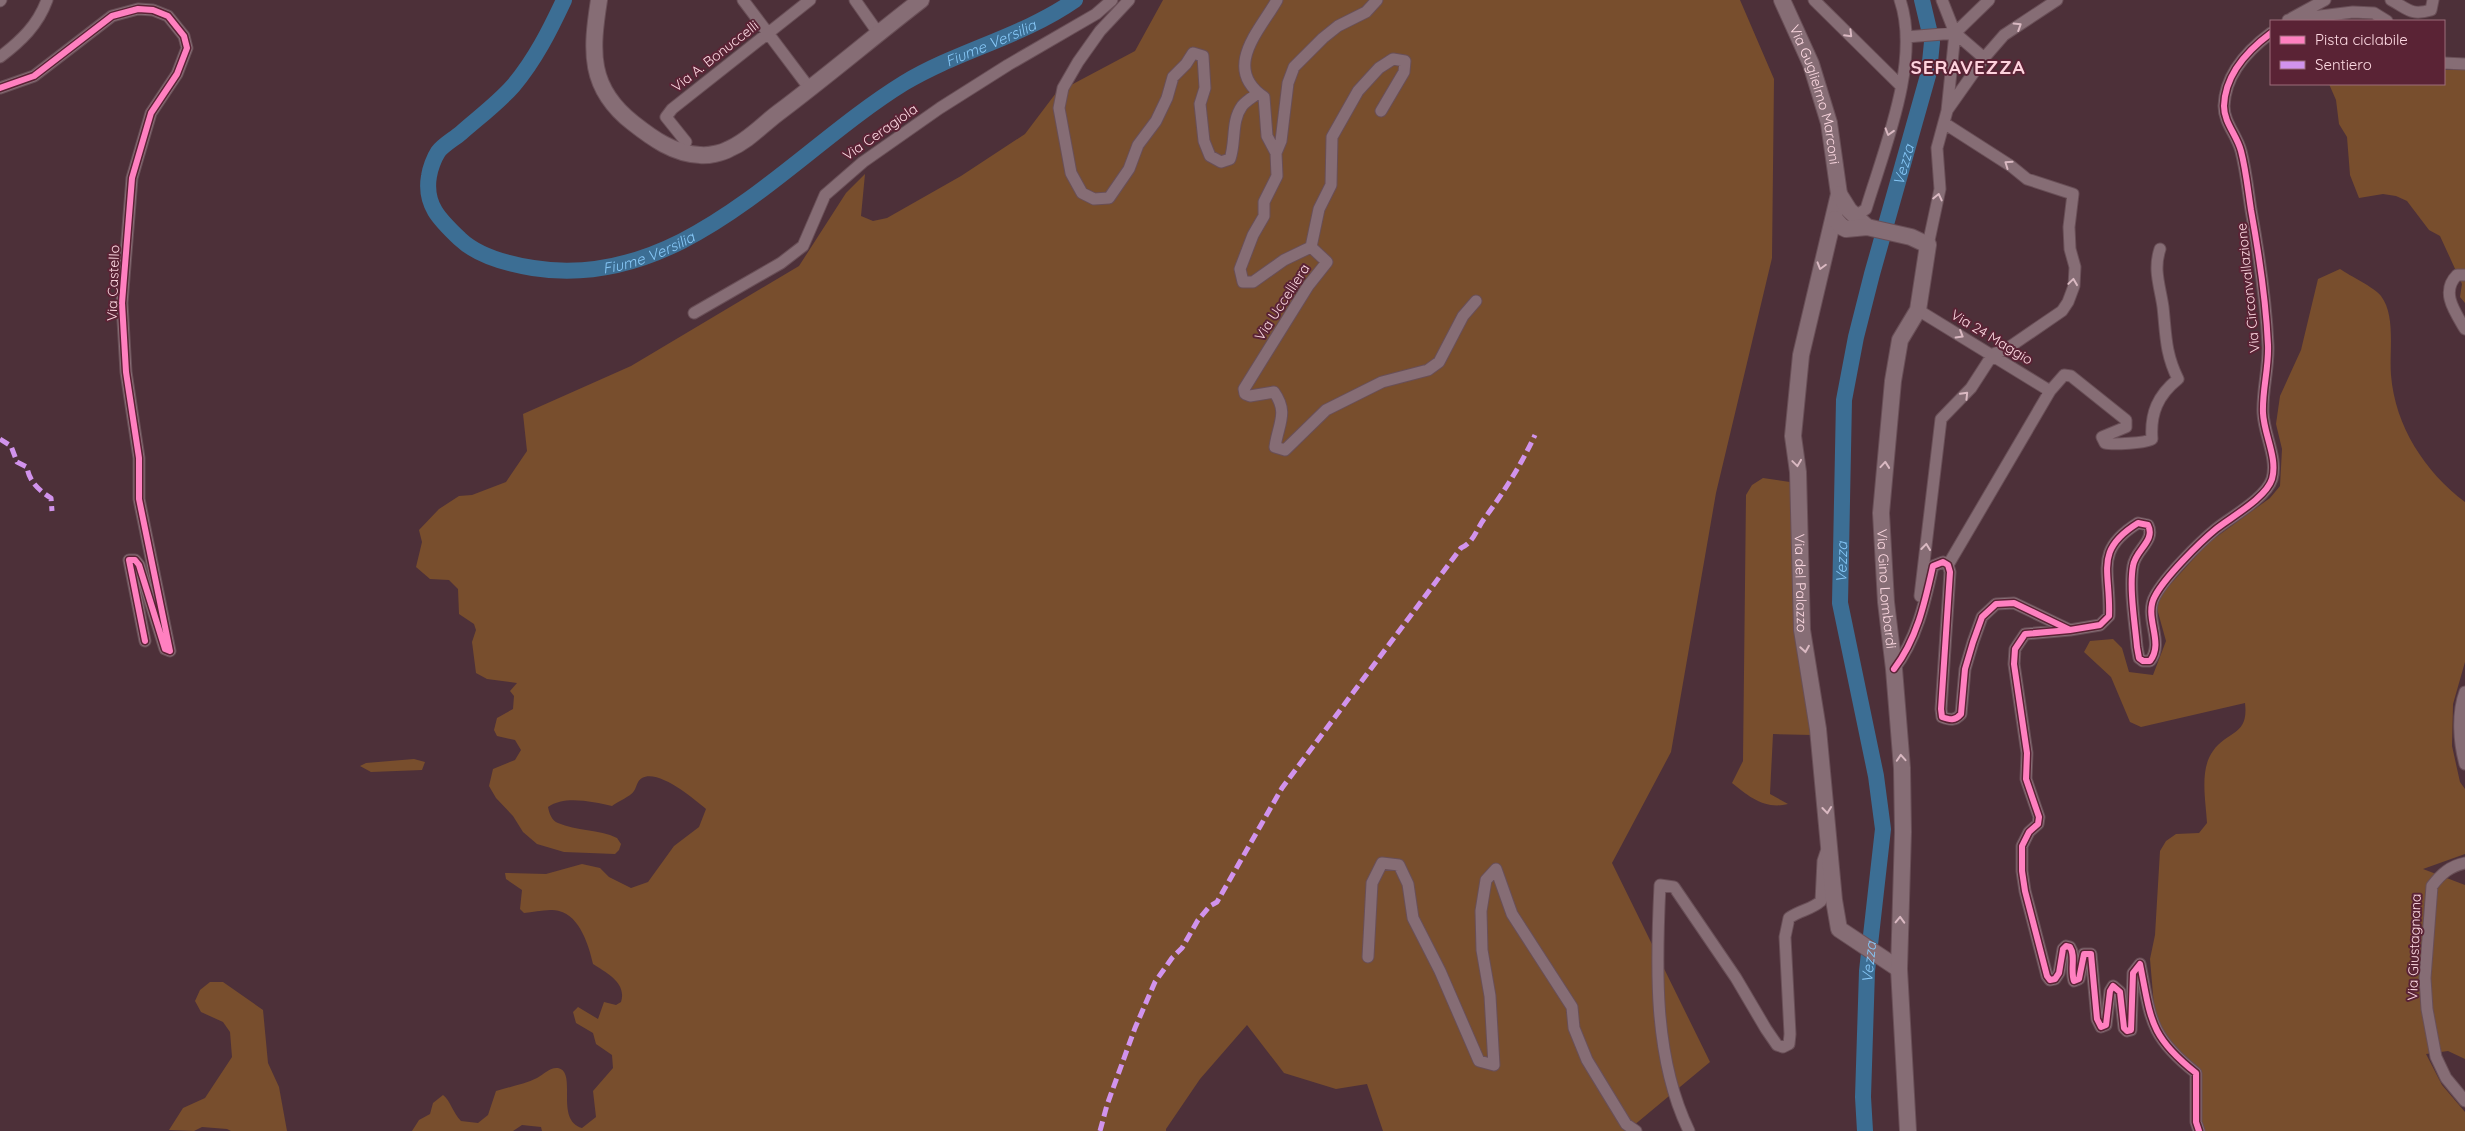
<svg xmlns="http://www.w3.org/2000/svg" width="2465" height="1131" font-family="Quicksand,sans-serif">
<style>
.green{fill:#784e2d}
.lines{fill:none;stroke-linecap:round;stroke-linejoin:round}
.river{stroke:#3c6e94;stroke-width:16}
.street-casing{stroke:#694f57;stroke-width:13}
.secondary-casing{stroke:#694f57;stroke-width:18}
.street{stroke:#866d75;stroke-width:11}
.secondary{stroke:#866d75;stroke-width:16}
.quiet{stroke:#d193ec;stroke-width:5;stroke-dasharray:10 5;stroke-linecap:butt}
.cycleway-casing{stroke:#5a2335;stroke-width:9}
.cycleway{stroke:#ff80c0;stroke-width:6}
.oneway{stroke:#dab9c2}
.labels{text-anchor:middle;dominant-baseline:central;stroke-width:4;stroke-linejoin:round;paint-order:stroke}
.street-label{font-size:14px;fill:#fedae3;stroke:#5a2335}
.water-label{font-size:15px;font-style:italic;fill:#87c8f8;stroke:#5a2335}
.district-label{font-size:19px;font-weight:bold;letter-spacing:1px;fill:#fed2dd;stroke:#5a2335}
</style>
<rect width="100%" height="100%" fill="#4d3039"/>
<!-- green -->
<path class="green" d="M1163,0H1740L1774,79L1772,258L1716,493L1671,752L1612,863L1710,1062L1627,1131H1383L1367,1084L1336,1089L1284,1073L1247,1025L1200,1079L1166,1129V1131H542L541,1127L522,1125L513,1131H412L419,1120L430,1114L433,1103L443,1095C450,1100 453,1113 461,1121L478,1123L488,1115L496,1091C509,1087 525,1084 537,1078C544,1074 550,1067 558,1068C578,1072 554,1120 582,1128L596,1117L593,1091L613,1068L612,1055L596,1044L593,1033L576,1023L573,1012L578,1007L598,1019L604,1002L616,1005L621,1002C627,983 607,973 593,964C589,946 580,916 559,911C549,908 535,912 524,913L520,909L522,890L506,879L505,873L546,874L582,864L600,868L609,877L631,888L648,882L674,846L699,827L706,809C694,799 659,769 642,778C637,781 637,786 634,791C630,797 618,801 612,806C593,802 565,795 548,807C549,813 552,821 558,823C576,831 599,829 617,838L621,844L619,850L615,854L564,852L537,844L523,832L513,816L496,798L489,786L493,769L515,760L521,750L515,740L497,736L494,730L497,718L513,709L514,696L510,691L517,683L487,679L476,673L472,642L476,630L474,624L459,614L458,589L449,580L430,579L416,567L422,542L419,530L439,509L459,496L472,495L506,482L527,451L523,414L631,366L799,266L846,193L865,174L861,216L873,221L887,218L961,176L1025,134L1056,93L1135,51Z
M2444,70H2465V303L2460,297L2462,284L2440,236L2429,230L2407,201L2396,196L2383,194L2359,198L2350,175L2347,137L2339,124L2336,100L2329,84H2444Z
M2340,269C2350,276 2374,287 2381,296C2396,316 2389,351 2391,375C2395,426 2425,472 2465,502V662L2453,704L2452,746L2460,782L2465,789V854L2423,869L2465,885V1059L2448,1051L2426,1054L2442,1085L2465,1112V1131H2205L2202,1123L2201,1071L2167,1039L2155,1018L2150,959L2155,935L2160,851L2166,841L2176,834L2199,833L2207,823C2206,801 2199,770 2213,751C2228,730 2249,736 2245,703L2141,727L2130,722L2111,677L2084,652L2090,641L2113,639L2122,648L2129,672L2153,675L2166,641L2156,605L2166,589L2208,543L2270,498L2280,486L2282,449L2276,424L2280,396L2301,350L2318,279Z
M1763,478L1790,482L1793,487L1812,735L1773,734L1770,794L1788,804C1765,810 1748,796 1732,783L1743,761L1746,495L1752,485Z
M414,759L425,762L422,770L371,772L360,766L366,763Z
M210,982H223L263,1010L268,1063L279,1087L287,1131H231L227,1129L202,1127L194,1131L169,1130L183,1108L205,1098L232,1057L230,1032L223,1022L201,1012L195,1001L200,990Z"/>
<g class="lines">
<!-- river -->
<g class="river">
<path id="s1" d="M564,0C550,30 535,60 513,86C498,103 478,118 461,133C454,139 443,145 438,152C434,158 430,169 429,176C424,205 440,220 460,239C479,257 508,264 533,268C684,292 789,154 904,83C959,50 1022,37 1075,0"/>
<path id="s2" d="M1865,1131L1863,1097L1867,971L1883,829L1876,776L1840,603L1844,400L1856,337L1872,274L1929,72L1932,42L1922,0"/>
</g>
<!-- street casing -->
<g class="street-casing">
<path id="street" d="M743,0L810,89
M855,0L874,27L881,31
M1129,0L1100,31L1078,62L1063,88L1059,108L1071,173L1082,193L1094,199L1109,198L1129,169L1138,145L1156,121L1167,98L1173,77L1186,64L1193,53L1203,56L1205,88L1200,104L1204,141L1210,156L1221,162L1230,159C1236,142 1231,121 1242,106C1246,101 1253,97 1258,93
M1277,0C1261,29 1221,68 1264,97L1267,136L1276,153L1277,176L1264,202V216L1253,235L1240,269L1243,282H1253L1284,260L1311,247
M1814,0L1900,85
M2391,0C2408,9 2411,16 2431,10L2433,0
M0,1L1,0
M2292,18L2325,0
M2288,20L2353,12L2374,13L2387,21
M1955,33L1989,0
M1906,37L1955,33L1984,58
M0,57C21,41 38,25 47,0
M2444,63L2465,64
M0,88L34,76L112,16L138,9L153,10L168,16L184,36L187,48L177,74L151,113L132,178L122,303L126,372L139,458V499L170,651L165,649L139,565L135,560H129L145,641
M1948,109L1984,58L2004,35L2057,0
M686,142L666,117L672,109L810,0
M1276,153L1281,141L1288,83L1294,67L1323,38L1338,26L1366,12L1377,0
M1851,213H1860L1866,209C1884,149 1921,61 1900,0
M1928,245L1940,189L1937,148L1947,111L1955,33L1942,0
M1311,247L1327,262L1308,286L1244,389L1245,394L1250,396L1274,392C1289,413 1278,424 1275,447L1285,450L1326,410L1382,382L1428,370L1439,362L1463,316L1476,301
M1311,247L1319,209L1331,185L1332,137L1358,91L1379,68L1393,59L1405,61L1404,72L1381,111
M2465,275H2457C2440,292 2455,312 2465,329
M1918,310L2050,391
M694,313L781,263L803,246L825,195L863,162L940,108L1008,65L1096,14L1112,0
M1948,565L2050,391L2064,375L2071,376L2126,420V427L2102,437L2105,443C2112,445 2147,443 2152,439C2150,413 2158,395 2178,379C2165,353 2166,334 2163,307C2160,286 2153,270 2160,249
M1920,596L1941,419L1971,388L1993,354L2005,350L2062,311L2068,302L2074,286L2075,267L2070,249L2069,227L2073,194L2027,179L2011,166L1944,123
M2070,630L2025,634L2015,649L2014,664L2027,753L2026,779L2039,817L2038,824L2029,832L2022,846V871L2025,891L2047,976L2050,980L2055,979L2059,973L2063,949L2066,946L2070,947C2076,956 2070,970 2074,981L2079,979L2084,954H2091L2097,1019L2101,1027L2106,1025L2110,991L2113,986L2120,992L2124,1028L2127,1031L2131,1030L2133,973L2140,964C2151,1019 2149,1036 2196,1073V1122L2199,1131
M1894,669C1917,639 1925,602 1933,566L1943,562L1948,565L1950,572L1941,709L1942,717C1950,720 1955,721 1961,714L1965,669L1973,642L1982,617L1996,604L2014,603L2070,630L2100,625L2109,616C2111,571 2093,551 2138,523L2148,525C2156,541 2135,550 2133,566C2129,588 2135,624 2137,647L2139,658L2143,661H2150C2165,642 2143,617 2155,596C2165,577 2199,543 2216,529C2231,517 2266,498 2272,479C2278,458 2264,435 2263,413C2262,390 2269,368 2268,345C2266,301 2259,254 2251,210C2248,191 2246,170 2241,151C2237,135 2224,123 2224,106C2225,75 2248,50 2271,33
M2465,692C2457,714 2459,742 2465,764
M2465,863C2450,866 2441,874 2432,886L2425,978L2427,1009L2436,1057L2446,1078L2465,1101
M1368,957L1372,883L1382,863L1399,865L1408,884L1413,918L1440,971L1479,1061L1494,1065L1490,996L1482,950L1481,911L1486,880L1496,869L1512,914L1572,1007L1574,1028L1587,1060L1626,1124L1636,1131
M1689,1131C1653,1057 1656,966 1660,885L1674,887L1736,978L1766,1029L1777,1045L1783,1047L1789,1044L1790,1034L1785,937L1789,918C1800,910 1811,910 1821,901L1823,861L1826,852"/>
</g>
<!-- secondary casing -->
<g class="secondary-casing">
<g id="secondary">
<path d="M599,0C591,51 588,88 633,123C652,138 674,154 700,155C708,156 722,153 729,149C748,141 762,125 778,113C826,77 873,37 921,0"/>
<path id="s3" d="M1782,0L1811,64L1829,123L1839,194L1801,355L1793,436L1798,472L1802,630L1818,729L1834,900L1839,929L1899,969"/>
<path d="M1839,194L1849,210L1867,227"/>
<path id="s4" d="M1835,219L1842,227L1846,229L1867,227L1911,237L1928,245L1918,310L1900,340L1893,381L1881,513L1886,602L1894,669L1902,768L1903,832L1899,969L1908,1131"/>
</g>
</g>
<!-- street -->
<use href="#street" class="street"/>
<!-- secondary -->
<use href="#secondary" class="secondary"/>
<!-- quiet -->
<path class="quiet" d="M0,439L11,446L17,462L27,467C29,482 40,491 51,498L52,511
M1100,1131L1107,1105L1135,1028L1155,982L1172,958L1182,948L1198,920L1210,906L1217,902L1282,788L1461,548C1474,542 1476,530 1484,519C1504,492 1521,465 1535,435"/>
<!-- cycleway casing -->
<g class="cycleway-casing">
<path id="cycleway" d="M0,88L34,76L112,16L138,9L153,10L168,16L184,36L187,48L177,74L151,113L132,178L122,303L126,372L139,458V499L170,651L165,649L139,565L135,560H129L145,641
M2070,630L2025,634L2015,649L2014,664L2027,753L2026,779L2039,817L2038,824L2029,832L2022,846V871L2025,891L2047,976L2050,980L2055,979L2059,973L2063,949L2066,946L2070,947C2076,956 2070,970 2074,981L2079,979L2084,954H2091L2097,1019L2101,1027L2106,1025L2110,991L2113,986L2120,992L2124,1028L2127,1031L2131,1030L2133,973L2140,964C2151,1019 2149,1036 2196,1073V1122L2199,1131
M1894,669C1917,639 1925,602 1933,566L1943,562L1948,565L1950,572L1941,709L1942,717C1950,720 1955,721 1961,714L1965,669L1973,642L1982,617L1996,604L2014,603L2070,630L2100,625L2109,616C2111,571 2093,551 2138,523L2148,525C2156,541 2135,550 2133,566C2129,588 2135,624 2137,647L2139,658L2143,661H2150C2165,642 2143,617 2155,596C2165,577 2199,543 2216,529C2231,517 2266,498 2272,479C2278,458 2264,435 2263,413C2262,390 2269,368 2268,345C2266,301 2259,254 2251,210C2248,191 2246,170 2241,151C2237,135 2224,123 2224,106C2225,75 2248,50 2271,33"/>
</g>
<!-- cycleway -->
<use href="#cycleway" class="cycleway"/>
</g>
<!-- one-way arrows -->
<defs><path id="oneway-chevron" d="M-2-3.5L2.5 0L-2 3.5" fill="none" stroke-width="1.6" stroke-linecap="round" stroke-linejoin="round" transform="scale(1.25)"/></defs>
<g class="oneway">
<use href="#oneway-chevron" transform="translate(2018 26) rotate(-32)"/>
<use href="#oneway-chevron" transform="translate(1849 34) rotate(45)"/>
<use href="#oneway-chevron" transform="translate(1889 132) rotate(107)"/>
<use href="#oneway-chevron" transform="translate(2008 164) rotate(-145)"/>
<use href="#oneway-chevron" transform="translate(1938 197) rotate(-77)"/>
<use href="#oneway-chevron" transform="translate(1821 266) rotate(106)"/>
<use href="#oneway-chevron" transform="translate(2073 282) rotate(-82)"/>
<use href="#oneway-chevron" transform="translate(1960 335) rotate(31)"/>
<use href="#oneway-chevron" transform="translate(1965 395) rotate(-46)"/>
<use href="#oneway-chevron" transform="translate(1797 463) rotate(82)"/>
<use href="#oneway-chevron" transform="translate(1885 465) rotate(-85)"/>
<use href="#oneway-chevron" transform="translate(1926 547) rotate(-83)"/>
<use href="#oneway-chevron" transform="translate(1805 649) rotate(81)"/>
<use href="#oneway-chevron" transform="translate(1901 758) rotate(-94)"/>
<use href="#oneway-chevron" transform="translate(1827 810) rotate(84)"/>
<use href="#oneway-chevron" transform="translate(1900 920) rotate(-88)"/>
</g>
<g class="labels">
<!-- street labels -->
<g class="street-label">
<text transform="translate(715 56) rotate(-38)">Via A. Bonuccelli</text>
<text stroke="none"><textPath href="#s3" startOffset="101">Via Guglielmo Marconi</textPath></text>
<text transform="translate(880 132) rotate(-35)">Via Ceragiola</text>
<text transform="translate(113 283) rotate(-88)">Via Castello</text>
<text transform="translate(2248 288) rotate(-96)">Via Circonvallazione</text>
<text transform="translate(1282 302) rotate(-57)">Via Uccelliera</text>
<text transform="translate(1992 337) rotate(31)">Via 24 Maggio</text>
<text stroke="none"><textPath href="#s3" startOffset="598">Via del Palazzo</textPath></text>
<text stroke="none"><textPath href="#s4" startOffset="451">Via Gino Lombardi</textPath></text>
<text transform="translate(2414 947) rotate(-88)">Via Giustagnana</text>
</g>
<!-- water labels -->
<g class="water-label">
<text stroke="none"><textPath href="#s1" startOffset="902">Fiume Versilia</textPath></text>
<text stroke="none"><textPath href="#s2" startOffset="979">Vezza</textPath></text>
<text stroke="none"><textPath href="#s1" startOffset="498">Fiume Versilia</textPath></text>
<text stroke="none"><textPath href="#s2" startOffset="574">Vezza</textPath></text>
<text stroke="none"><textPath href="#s2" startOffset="169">Vezza</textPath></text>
</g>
<!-- district labels -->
<g class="district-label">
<text x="1968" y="67">SERAVEZZA</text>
</g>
</g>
<!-- legend -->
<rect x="2270" y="20" width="175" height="65" fill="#5a2335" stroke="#9c6c7b"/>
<rect x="2280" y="36" width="25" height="8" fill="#ff80c0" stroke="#9c6c7b"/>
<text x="2315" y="45" font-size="15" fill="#fedae3">Pista ciclabile</text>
<rect x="2280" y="61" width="25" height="8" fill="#d193ec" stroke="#9c6c7b"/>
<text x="2315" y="70" font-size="15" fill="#fedae3">Sentiero</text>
</svg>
